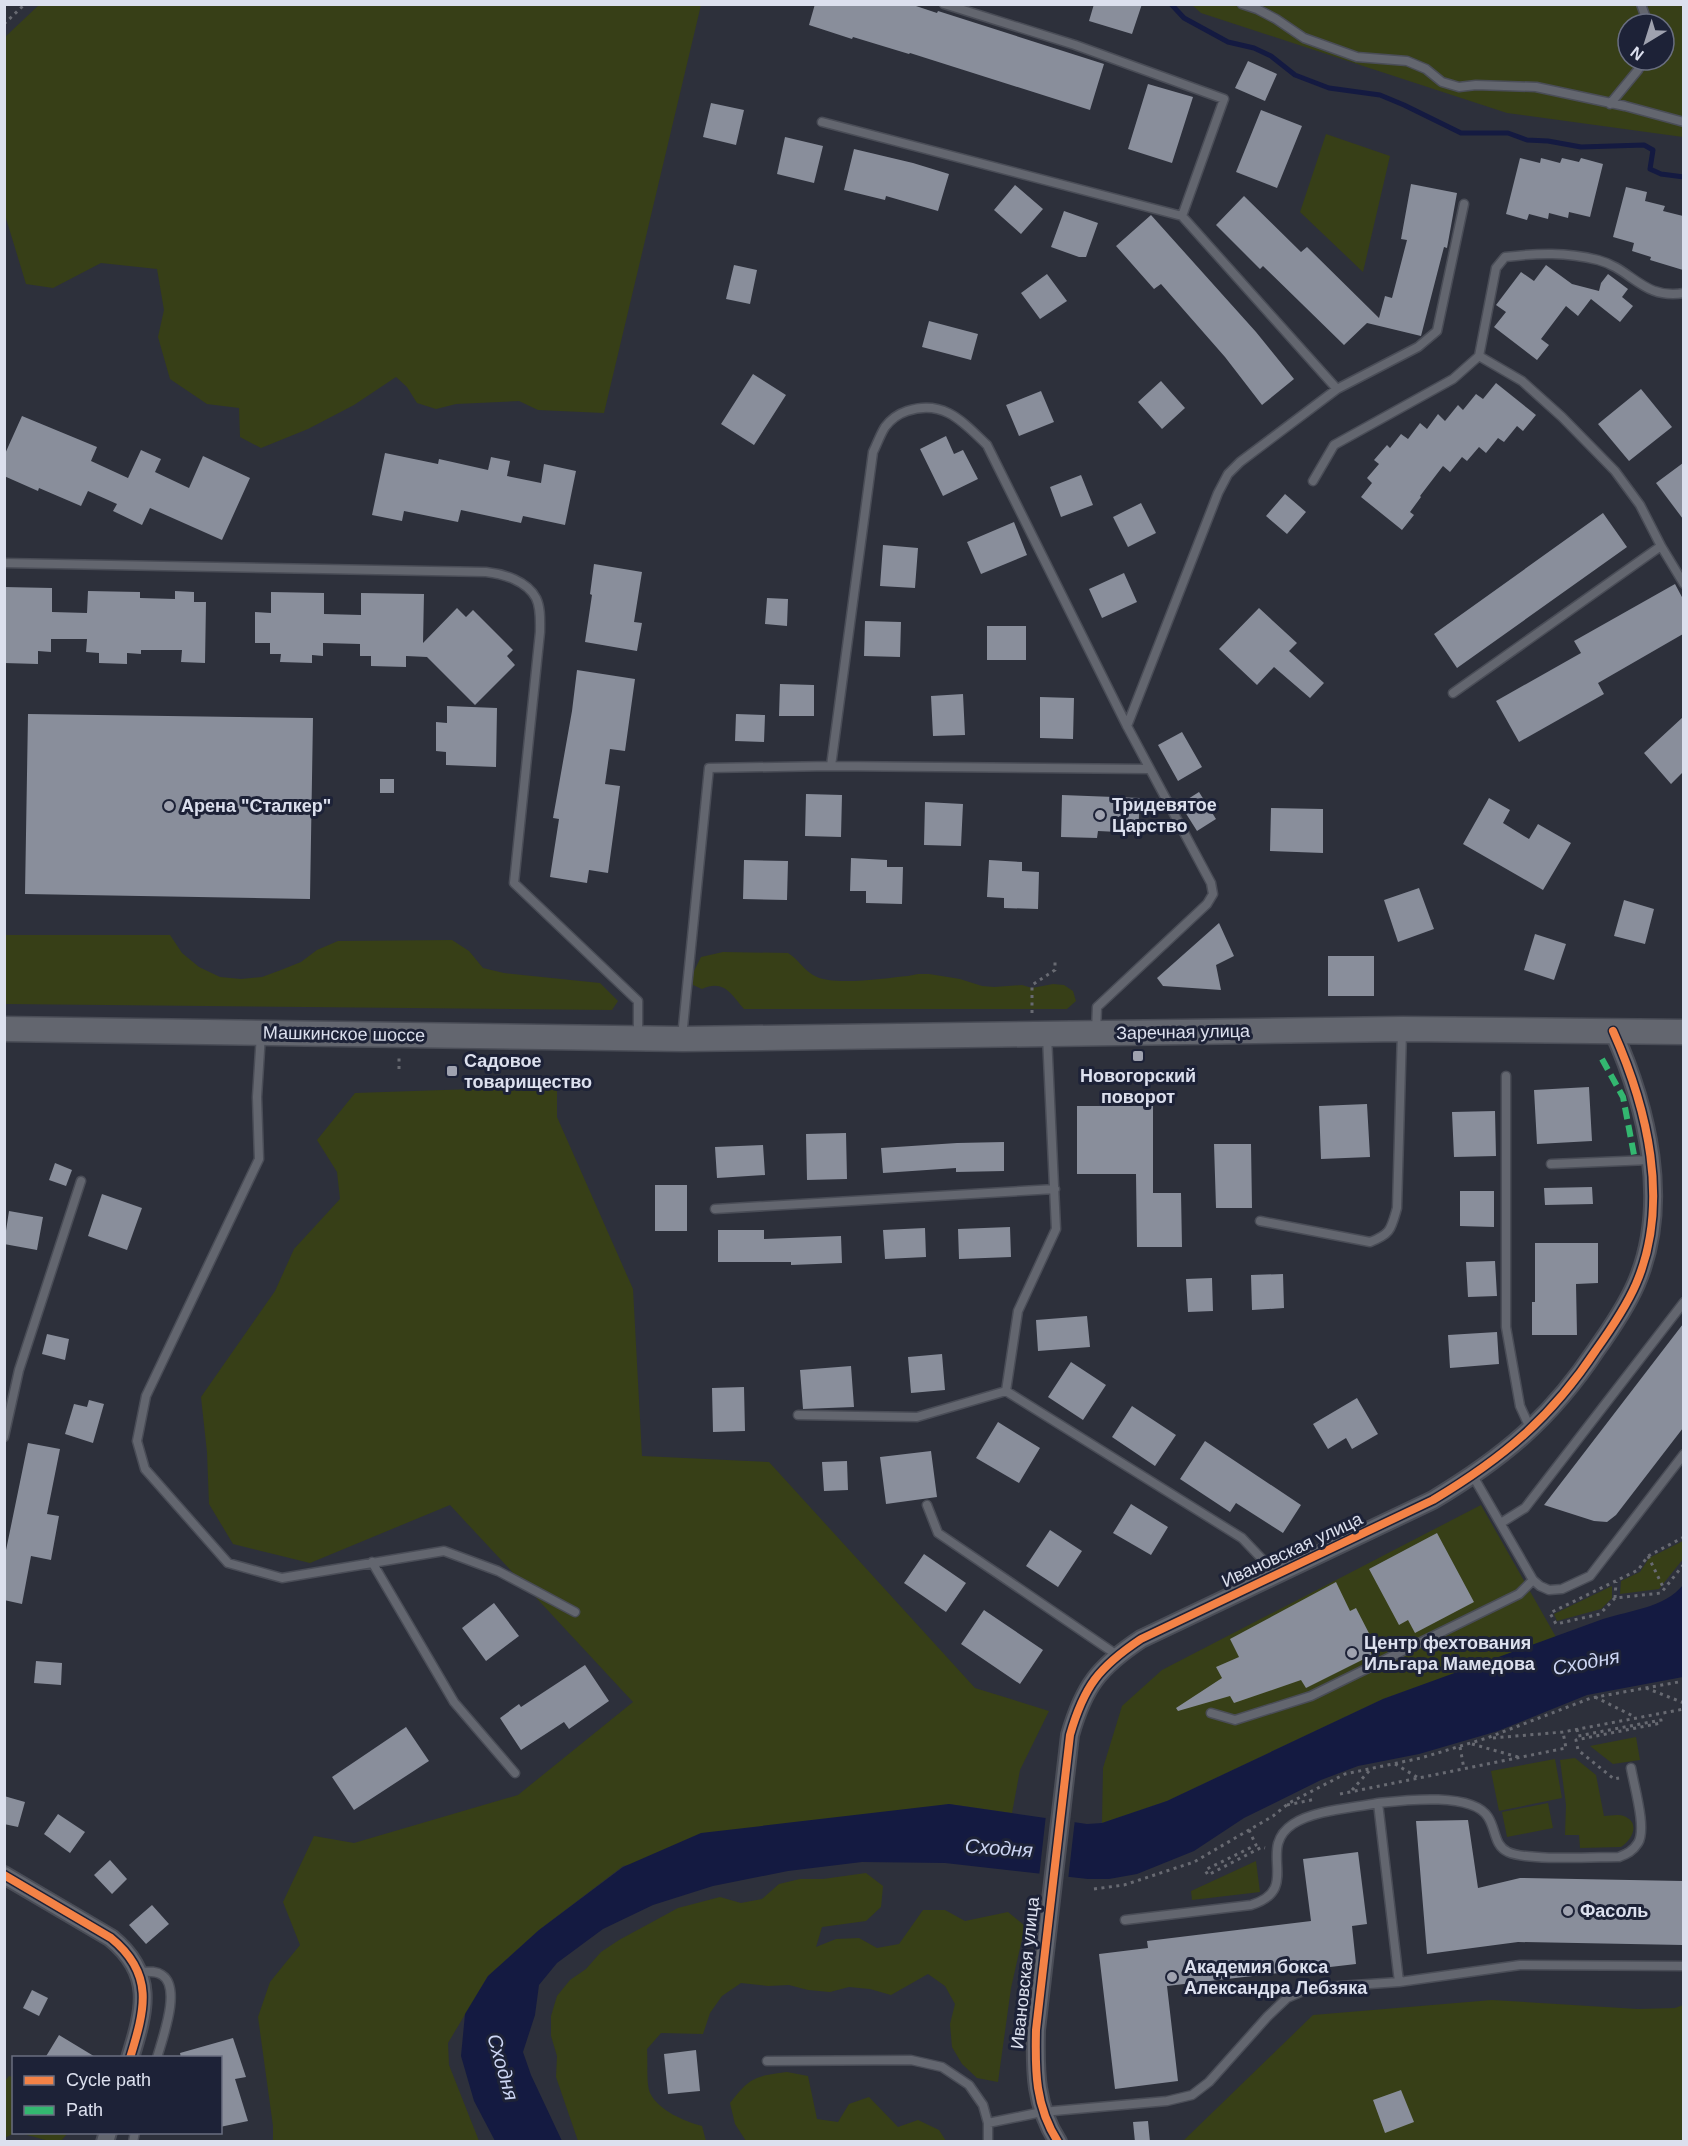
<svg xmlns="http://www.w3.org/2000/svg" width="1688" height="2146" font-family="Helvetica,sans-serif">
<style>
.green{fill:#373f17;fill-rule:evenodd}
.water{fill:#141a41}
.pier{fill:#2d303b}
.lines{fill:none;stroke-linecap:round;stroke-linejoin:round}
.stream{stroke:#141a41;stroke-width:5}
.building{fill:#898e9b}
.service-casing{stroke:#4a4d57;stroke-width:11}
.minor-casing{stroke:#4a4d57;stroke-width:20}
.secondary-casing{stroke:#4a4d57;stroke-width:27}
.path{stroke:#686a72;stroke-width:3;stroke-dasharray:3 4.5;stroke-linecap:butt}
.service{stroke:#63666f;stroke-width:8}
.minor{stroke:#63666f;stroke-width:16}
.secondary{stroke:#63666f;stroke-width:24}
.quiet{stroke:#33b770;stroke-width:6;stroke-dasharray:12 6;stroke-linecap:butt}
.cycleway-casing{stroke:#1d2237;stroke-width:11}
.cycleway{stroke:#f48246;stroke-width:8}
.poi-dot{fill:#9fa2af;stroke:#1d2237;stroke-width:2}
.labels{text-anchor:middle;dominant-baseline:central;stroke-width:6;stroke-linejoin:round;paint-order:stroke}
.poi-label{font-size:18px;font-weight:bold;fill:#dce0ee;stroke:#1d2237;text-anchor:start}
.street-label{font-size:18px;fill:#dce0ee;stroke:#1d2237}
.water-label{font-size:20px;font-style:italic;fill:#ccd5f3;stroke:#1d2237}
</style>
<rect width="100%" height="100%" fill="#2d303b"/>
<!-- green -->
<path class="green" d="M40,4L701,5L604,413L538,410L519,401L456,404L436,409L417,403L407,387L396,377L354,405L308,429L261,448L240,437L239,408L207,404L170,379L158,337L164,310L157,269L101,263L53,288L26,284L5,215L4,38Z
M1192,5H1683V137L1507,113L1201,13ZM1628,24H1664V60H1628Z
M1326,134L1390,156L1363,272L1300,212Z
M5,935H170L182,953L199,967L220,977L241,979L262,977L281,970L301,962L317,950L338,941L452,940L469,951L483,968L504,973L600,983L618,1001L612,1010L5,1004Z
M723,952L788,953C798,959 804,970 813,975C832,987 885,978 908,976L918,974H929L960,979L982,986L994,987L1022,985L1032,988L1053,984L1064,985L1073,991L1076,1001L1067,1009H744C731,994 724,979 702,989L693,985L692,975L701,957Z
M557,1086V1117L633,1289L642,1456L769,1462L975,1688L1049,1711L1020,1770L1012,1813L949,1804L623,1866L539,1930L488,1976L448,2043L449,2065L479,2141H273V2126L258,2017L270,1982L300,1945L283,1902L314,1836L354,1843L518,1795L633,1702L450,1505L310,1563L233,1544L209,1504L207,1452L201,1397L275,1291L294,1249L340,1199L337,1172L317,1140L355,1093Z
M1481,1505L1556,1637L1383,1699L1167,1801L1102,1823L1103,1768L1122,1706L1162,1670Z
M1683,1541V1559L1659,1589L1620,1594L1621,1581L1640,1572L1649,1558Z
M1612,1586V1598L1601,1609L1557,1621L1554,1614Z
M1636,1737L1640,1760L1613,1764L1590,1746Z
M1575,1758L1596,1775L1604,1816C1610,1816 1618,1814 1624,1816C1641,1823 1632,1840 1621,1847L1580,1848L1579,1835H1565L1566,1805L1560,1760Z
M1555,1759L1562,1798L1499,1811L1491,1771Z
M1548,1803L1553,1828L1507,1837L1502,1812Z
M1256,1861L1260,1892L1192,1900L1191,1891Z
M866,1873L883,1886L881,1907L866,1921L822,1927L816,1947L836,1939L859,1938L877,1948L899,1944L923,1910H945L965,1921L1008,1912L1025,1926L1011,1988L998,2082L977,2078L962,2064L952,2047L950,2024L955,2004L945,1986L928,1974L891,1995L870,1989L849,1987L830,1992L808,1990L789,1985L768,1986L741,1983L722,1996L710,2013L703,2034L661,2033L647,2049C648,2059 646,2085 650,2093C659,2111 684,2121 702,2126L706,2141H578L556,2077L557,2056L551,2036V2016L557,1996L570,1980L586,1969L601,1952L619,1940L678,1908L720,1897L741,1903L762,1899L779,1884L800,1879H823Z
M1492,2000L1638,2009L1675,2008L1683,2005V2141L1182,2142L1313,2015Z
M787,2072L808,2076L817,2119L838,2122L849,2104L869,2097L898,2127L918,2120L939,2130L946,2141H746L735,2124L730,2103C750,2077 755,2076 787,2072Z
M9,2076L13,2077L14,2133L5,2138V2081Z
M20,2133H68L60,2142L49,2141Z"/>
<!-- water -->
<path class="water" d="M1683,1585V1677L1587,1695L1498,1731L1419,1754L1358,1766L1321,1780L1244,1818L1194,1851L1137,1874L1109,1879H1088L945,1863L862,1862L788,1871L713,1886L653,1905L603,1929L557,1963L539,1985L535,2015L523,2052L531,2075L562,2141H495L474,2101L461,2056L465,2014L488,1976L539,1930L623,1867L701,1833L949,1804L1087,1824L1102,1823L1167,1801L1383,1699L1603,1619C1631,1610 1664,1608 1683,1585Z"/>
<!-- pier -->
<path class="pier" d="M1046,1815L1075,1819L1068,1880L1039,1877Z"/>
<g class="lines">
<!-- stream -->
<path class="stream" d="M1171,4L1184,18L1228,42L1254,48L1271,56L1295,75L1329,88L1380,95L1404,105L1461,133H1508L1527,140L1548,141L1581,147L1644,145L1653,150L1650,169L1661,174L1684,177"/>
</g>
<!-- building -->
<path class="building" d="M815,4H910L937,13L938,11L1104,64L1090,110L910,53L909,54L853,37L852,39L809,25Z
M1094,4H1142L1132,34L1089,21Z
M1248,61L1277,74L1265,101L1235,88Z
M1148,84L1193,97L1172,163L1128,149Z
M711,103L744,110L736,145L703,137Z
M1261,110L1302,126L1277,188L1236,172Z
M785,137L823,146L814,183L777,174Z
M854,149L913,163L949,174L938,211L886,196L885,200L844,190Z
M1520,158L1540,163L1541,158L1560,163L1562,158L1579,162L1581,158L1603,164L1590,217L1569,212L1568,218L1549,213L1548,219L1529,214L1527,220L1506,214Z
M1411,184L1457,193L1447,248L1444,247L1421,336L1367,323L1344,345L1263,266L1260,269L1216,225L1244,196L1301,252L1307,247L1379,318L1385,296L1392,298L1407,240L1401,239Z
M1015,185L1043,209L1021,234L994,210Z
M1626,187L1647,192L1645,201L1665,206L1663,211L1683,216V270L1650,260L1651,257L1632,251L1634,243L1613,237Z
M1064,211L1098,223L1086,257H1079L1051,247Z
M1151,215L1256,332L1294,379L1262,405L1225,357L1161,284L1154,289L1116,246Z
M734,265L757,270L750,304L726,299Z
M1546,265L1572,284L1599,291L1601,283L1608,274L1628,289L1622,297L1633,306L1620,322L1591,299L1578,316L1566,306L1541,339L1549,345L1537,360L1494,327L1506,312L1496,305L1521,272L1534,281Z
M1047,274L1067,301L1040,319L1021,293Z
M929,321L978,334L971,360L922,347Z
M753,374L786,395L754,445L721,424Z
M1161,381L1185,408L1162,429L1138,402Z
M1496,383L1536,415L1523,431L1517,426L1504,442L1498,438L1486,453L1479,447L1467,461L1462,457L1450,472L1443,466L1420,496L1421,497L1410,512L1414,515L1402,530L1361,497L1372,483L1367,478L1379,464L1374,460L1387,445L1390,448L1401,434L1408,439L1420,423L1427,429L1438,414L1445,421L1458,405L1463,410L1476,394L1483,399Z
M1641,389L1672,427L1629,461L1598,424Z
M1041,391L1054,422L1019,436L1006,405Z
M22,416L97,447L91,461L128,478L141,450L161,459L155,472L189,488L203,456L250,478L222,540L150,508L142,525L113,511L117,504L88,491L81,506L39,488L38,491L4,476V456Z
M946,436L954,454L963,450L978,479L943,496L920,449Z
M385,453L438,464L439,459L488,470L491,457L510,461L507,476L541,483L544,464L576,471L565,525L523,516L521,523L461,510L458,522L404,511L402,521L372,515Z
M1683,463V519L1656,483Z
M1081,475L1093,505L1061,517L1050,487Z
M1285,494L1306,512L1287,534L1266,516Z
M1141,503L1156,533L1128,547L1113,517Z
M1603,513L1627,547L1457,668L1434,634Z
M1014,522L1027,555L981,574L967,542Z
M883,545L918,548L915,588L880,586Z
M594,564L642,572L634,622L642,623L637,651L585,642L592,595L590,594Z
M1124,573L1137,602L1102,618L1089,589Z
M1675,584L1683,599V634L1598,683L1604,694L1519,742L1496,701L1581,653L1574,641Z
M4,587L52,588V612L87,613L88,591L140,592V598L175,599V591L194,592V602H206L205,663L181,662L182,650H141V654L127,653V664L99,663V653L86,652L87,639H51V652L38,651V664L4,663Z
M271,592L324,593V614L361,615V593L424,594L423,643L457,608L466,617L473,610L513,650L507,656L515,665L475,705L427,657L406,656V667L371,666V656H360V644L323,643V656L312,655V663L280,662L281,654H270V643H255V612L271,613Z
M767,598L788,599L787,626L765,624Z
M1259,608L1297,643L1289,651L1324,683L1310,698L1274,667L1257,685L1219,649Z
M865,621L901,622L900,657L864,656Z
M987,626H1026V660H987Z
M577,670L635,679L625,751L610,749L605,784L620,786L608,873L589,870L587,883L550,877L559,819L553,818L572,711Z
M780,684L814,685V716H779Z
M963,694L965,735L933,736L931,696Z
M1040,697L1074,698L1073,739L1040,738Z
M447,706L497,708L496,767L446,765V752L436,751V722L447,723Z
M28,714L313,718L310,899L25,894Z
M736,714L765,715L764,742L735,741Z
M1683,717V772L1671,784L1644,753Z
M1182,732L1202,767L1178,781L1158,745Z
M380,779H394V793H380Z
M1199,792L1216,819L1197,831L1180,804Z
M806,794L842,795L841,837L805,836Z
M1062,795L1140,798L1138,833L1098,831L1097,838L1061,837Z
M1489,798L1510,810L1503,823L1529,839L1538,824L1571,843L1543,890L1463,844Z
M925,802L963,804L961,846L924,845Z
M1271,808L1323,809V853L1270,851Z
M851,858L887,860V867H903L902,904L866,903V891H850Z
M744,860L788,861L787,900L743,899Z
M989,860L1022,862V871L1039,872L1038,909L1004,908V898L987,897Z
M1419,888L1434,929L1398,942L1384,900Z
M1624,900L1654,909L1645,944L1614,936Z
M1219,923L1234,956L1216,965L1221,990L1163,986L1157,978Z
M1535,934L1566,944L1554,980L1524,970Z
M1328,956H1374V996H1328Z
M1589,1087L1592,1141L1537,1144L1534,1090Z
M1367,1104L1370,1157L1321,1159L1319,1106Z
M1077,1106H1153V1193H1181L1182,1247H1137L1136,1174H1077Z
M1495,1111L1496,1156L1454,1157L1452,1112Z
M846,1133L847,1179L807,1180L806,1134Z
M1004,1142V1171L956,1172V1168L883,1173L881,1148L957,1143Z
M1214,1144H1251L1252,1208H1216Z
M763,1145L765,1175L717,1178L715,1147Z
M55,1163L72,1170L66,1186L49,1180Z
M655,1185H687V1231H655Z
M1592,1187L1593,1204L1545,1205L1544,1188Z
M1460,1191H1494V1227L1460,1226Z
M102,1194L142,1208L127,1250L88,1236Z
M9,1211L43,1217L37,1250L4,1244Z
M1010,1227L1011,1257L959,1259L958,1229Z
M925,1228L926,1257L885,1259L883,1230Z
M718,1230H764V1239L841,1236L842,1263L791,1265V1262H718Z
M1535,1243H1598V1283L1576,1284L1577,1335H1532V1302H1535Z
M1495,1261L1497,1296L1468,1297L1466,1262Z
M1283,1274L1284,1308L1252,1310L1251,1275Z
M1212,1278L1213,1311L1188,1312L1186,1279Z
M1087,1316L1090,1347L1038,1351L1036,1320Z
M1683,1324V1428L1616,1515L1607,1522L1594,1521L1544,1505Z
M1497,1332L1499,1364L1450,1368L1448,1335Z
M47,1334L69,1339L65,1360L42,1354Z
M942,1354L945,1390L911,1393L908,1357Z
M1071,1362L1106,1385L1083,1420L1048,1397Z
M851,1366L854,1407L803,1409L800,1370Z
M744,1387L745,1431L713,1432L712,1388Z
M1357,1398L1378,1434L1352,1449L1346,1438L1328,1449L1313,1424Z
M89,1400L104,1404L93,1443L65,1434L74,1404L87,1407Z
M1132,1406L1176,1435L1155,1466L1112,1437Z
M998,1422L1040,1448L1019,1483L976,1458Z
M1205,1441L1301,1505L1283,1533L1236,1503L1230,1512L1180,1479Z
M28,1443L60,1449L47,1514L59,1516L51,1560L31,1556L22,1604L4,1600V1560Z
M931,1451L937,1497L886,1504L880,1457Z
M847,1461L848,1490L824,1491L822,1462Z
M1131,1504L1168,1527L1151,1555L1113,1533Z
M1050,1530L1082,1551L1058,1587L1026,1566Z
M1437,1533L1474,1602L1415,1633L1408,1620L1399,1625L1369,1569Z
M924,1554L966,1583L946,1612L904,1583Z
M1336,1582L1350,1611L1356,1608L1373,1641L1367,1644L1372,1655L1306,1688L1301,1680L1234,1703L1230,1696L1178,1711L1176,1708L1222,1678L1216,1667L1239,1657L1230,1639Z
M494,1603L519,1636L486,1661L462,1628Z
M984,1610L1043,1650L1020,1684L961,1644Z
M36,1661L62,1663L61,1685L34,1683Z
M585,1665L609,1701L569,1729L564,1722L521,1750L500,1718L519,1704L521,1707Z
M406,1727L429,1761L354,1810L332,1777Z
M4,1796L25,1802L18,1827L4,1824Z
M58,1814L85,1832L70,1853L44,1834Z
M1468,1820L1478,1888L1520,1878L1683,1881V1945L1518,1942L1427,1954L1416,1821Z
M1358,1852L1367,1924L1352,1926L1356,1964L1167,1986L1178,2081L1115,2089L1099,1954L1148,1948L1147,1941L1311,1921L1303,1859Z
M110,1860L127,1879L112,1894L94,1875Z
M152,1905L169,1924L146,1944L129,1925Z
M32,1990L48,1998L39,2016L23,2008Z
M59,2035L97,2058H45Z
M233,2038L246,2077L235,2079L248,2121L220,2127V2058H181L180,2053Z
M696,2050L700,2091L668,2094L664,2054Z
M1401,2090L1414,2122L1385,2133L1373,2100Z
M1148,2121L1150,2142H1135L1133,2122Z"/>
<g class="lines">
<!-- service casing -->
<g class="service-casing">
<path id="service" d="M944,4L1075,45L1224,99L1182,216L1337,389
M1242,4L1257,9L1276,19L1304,38L1357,57L1407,61L1426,69L1442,82L1459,87L1476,85L1536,87L1625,106L1684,122
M1641,4L1648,24
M1610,104L1638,70L1643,60
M822,122L1182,216
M1479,356L1522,381L1562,417L1615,471L1640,505L1661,546
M1313,481L1334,445L1453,379L1479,356L1496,268L1505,257C1538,253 1566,252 1598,260C1632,269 1643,300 1684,293
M4,563L486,572C504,574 527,581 536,598C541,608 540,621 540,632L514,883L638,1001V1037
M1453,693L1661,546L1684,584
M1127,726L1218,493L1228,474L1240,462L1337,389L1418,347L1437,331L1464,204
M831,766L873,452C877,444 880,435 885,427C891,419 898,414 907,411C944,399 963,422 987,445L1127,726L1211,883L1213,894L1207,904L1097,1007L1096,1032
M261,1034L257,1097L259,1159L146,1396L137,1441L145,1469L228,1563L282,1578L444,1551L498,1571L575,1612
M682,1037L709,768L831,766L1149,769
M1506,1076V1327L1520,1406L1531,1430
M1551,1164L1650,1160
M715,1209L1055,1189
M1260,1221L1370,1242C1391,1234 1391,1229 1397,1208L1402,1031
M1006,1391L1242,1538L1263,1560L1273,1576
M798,1415L917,1417L1006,1391L1018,1311L1056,1229L1047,1036
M4,1437L19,1370L81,1181
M1473,1476L1533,1580L1540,1586L1549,1590L1562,1589L1590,1576L1684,1454
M927,1505L938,1533L1117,1655
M1501,1523L1525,1508L1684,1302
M372,1562L454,1702L515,1773
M1211,1713L1235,1720L1311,1696L1519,1594L1533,1580
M1125,1920L1251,1905C1303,1889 1255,1849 1293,1824C1314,1810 1353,1808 1378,1803
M138,1972C146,1972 155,1970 162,1975C182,1988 162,2039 157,2058
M1399,1982L1378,1803C1405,1800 1472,1792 1488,1817C1496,1829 1494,1846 1508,1852C1527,1861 1596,1857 1619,1857C1627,1854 1633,1851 1638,1843C1647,1829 1634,1786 1631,1768
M767,2061L911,2060L942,2067L969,2085L983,2105L988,2123
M133,2142L135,2132
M988,2142V2123L1042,2112L1167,2101L1192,2095L1209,2082L1268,2016L1287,1998L1310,1988L1399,1982L1520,1965L1684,1966"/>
</g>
<!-- minor casing -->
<g class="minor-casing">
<path id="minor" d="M4,1875L111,1938C155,1974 145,2009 130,2058
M105,2142L108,2132
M1058,2142C1035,2106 1035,2071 1036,2030L1070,1735C1084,1686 1099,1667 1141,1639L1433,1500C1503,1458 1551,1418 1596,1350C1611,1329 1626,1307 1636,1284C1671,1203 1647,1107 1613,1031"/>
</g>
<!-- secondary casing -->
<g class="secondary-casing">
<path id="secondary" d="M4,1029L683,1039L1403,1029L1684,1032"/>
</g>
<!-- path -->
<path class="path" d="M4,24L25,4
M1032,1013V985L1055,970V962
M399,1069V1056
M1684,1537L1648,1556L1638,1570L1550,1613L1556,1624L1600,1614L1615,1598L1661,1593L1684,1564
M1648,1556L1664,1589
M1615,1598L1616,1582
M1646,1688L1684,1703
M1595,1697L1635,1717
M1577,1729L1578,1736L1661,1720V1723L1576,1740L1578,1750L1614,1779L1619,1778
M1493,1738L1563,1732L1684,1709
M1472,1744L1518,1757
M1460,1747L1464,1769
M1395,1764L1417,1777
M1352,1790L1370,1770
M1340,1794L1566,1748L1563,1732
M1287,1805L1316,1799
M1249,1830L1256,1845L1205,1870L1208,1875L1262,1847L1265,1848
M1094,1889L1124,1885L1194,1862L1273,1816L1289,1803L1345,1774L1421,1758L1487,1738L1591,1698L1684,1681"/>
<!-- service -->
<use href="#service" class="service"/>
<!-- minor -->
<use href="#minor" class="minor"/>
<!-- secondary -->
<use href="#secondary" class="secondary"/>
<!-- quiet -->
<path class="quiet" d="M1602,1059L1623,1097L1635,1160"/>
<!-- cycleway casing -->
<g class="cycleway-casing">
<path id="cycleway" d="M4,1875L111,1938C155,1974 145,2009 130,2058
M1058,2142C1035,2106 1035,2071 1036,2030L1070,1735C1084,1686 1099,1667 1141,1639L1433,1500C1503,1458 1551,1418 1596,1350C1611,1329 1626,1307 1636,1284C1671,1203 1647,1107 1613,1031"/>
</g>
<!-- cycleway -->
<use href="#cycleway" class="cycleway"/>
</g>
<!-- markers -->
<g class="poi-dot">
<circle cx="169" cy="806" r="6"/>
<circle cx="1100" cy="815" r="6"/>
<rect x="1132" y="1050" width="12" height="12" rx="3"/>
<rect x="446" y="1065" width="12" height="12" rx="3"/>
<circle cx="1352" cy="1653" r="6"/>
<circle cx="1568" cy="1911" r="6"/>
<circle cx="1172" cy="1977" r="6"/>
</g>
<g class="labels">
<!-- poi labels -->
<g class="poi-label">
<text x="1112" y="805">Тридевятое<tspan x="1112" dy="21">Царство</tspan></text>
<text x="181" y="806">Арена "Сталкер"</text>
<text x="464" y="1061">Садовое<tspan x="464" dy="21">товарищество</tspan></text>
<text x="1138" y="1076" text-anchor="middle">Новогорский<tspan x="1138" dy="21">поворот</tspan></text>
<text x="1364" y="1643">Центр фехтования<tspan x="1364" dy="21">Ильгара Мамедова</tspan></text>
<text x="1580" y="1911">Фасоль</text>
<text x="1184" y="1967">Академия бокса<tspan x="1184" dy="21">Александра Лебзяка</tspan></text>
</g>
<!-- street labels -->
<g class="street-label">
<text transform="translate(1183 1032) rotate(-1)">Заречная улица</text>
<text transform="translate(344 1034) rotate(1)">Машкинское шоссе</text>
<text transform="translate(1292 1550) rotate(-25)">Ивановская улица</text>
<text transform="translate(1025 1973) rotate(-84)">Ивановская улица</text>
</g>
<!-- water labels -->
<g class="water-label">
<text transform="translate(1586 1662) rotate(-11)">Сходня</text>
<text transform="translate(999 1848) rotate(4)">Сходня</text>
<text transform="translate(503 2067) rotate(74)">Сходня</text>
</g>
</g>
<!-- border -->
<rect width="1688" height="2146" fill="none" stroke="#dce0ee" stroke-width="12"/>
<!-- legend -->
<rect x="12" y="2056" width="210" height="78" fill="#1d2237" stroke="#696e80" stroke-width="1.5"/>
<rect x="24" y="2076" width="30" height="9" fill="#f48246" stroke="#696e80" stroke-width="1.5"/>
<text x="66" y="2086" font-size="18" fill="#dce0ee">Cycle path</text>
<rect x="24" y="2106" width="30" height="9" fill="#33b770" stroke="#696e80" stroke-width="1.5"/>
<text x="66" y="2116" font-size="18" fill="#dce0ee">Path</text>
<!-- north arrow -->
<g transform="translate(1646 42) rotate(218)"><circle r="28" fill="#1d2237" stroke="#696e80" stroke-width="1.5"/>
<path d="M0-4.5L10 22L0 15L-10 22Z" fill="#9fa2af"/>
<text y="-9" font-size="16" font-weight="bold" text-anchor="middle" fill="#dce0ee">N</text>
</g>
</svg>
